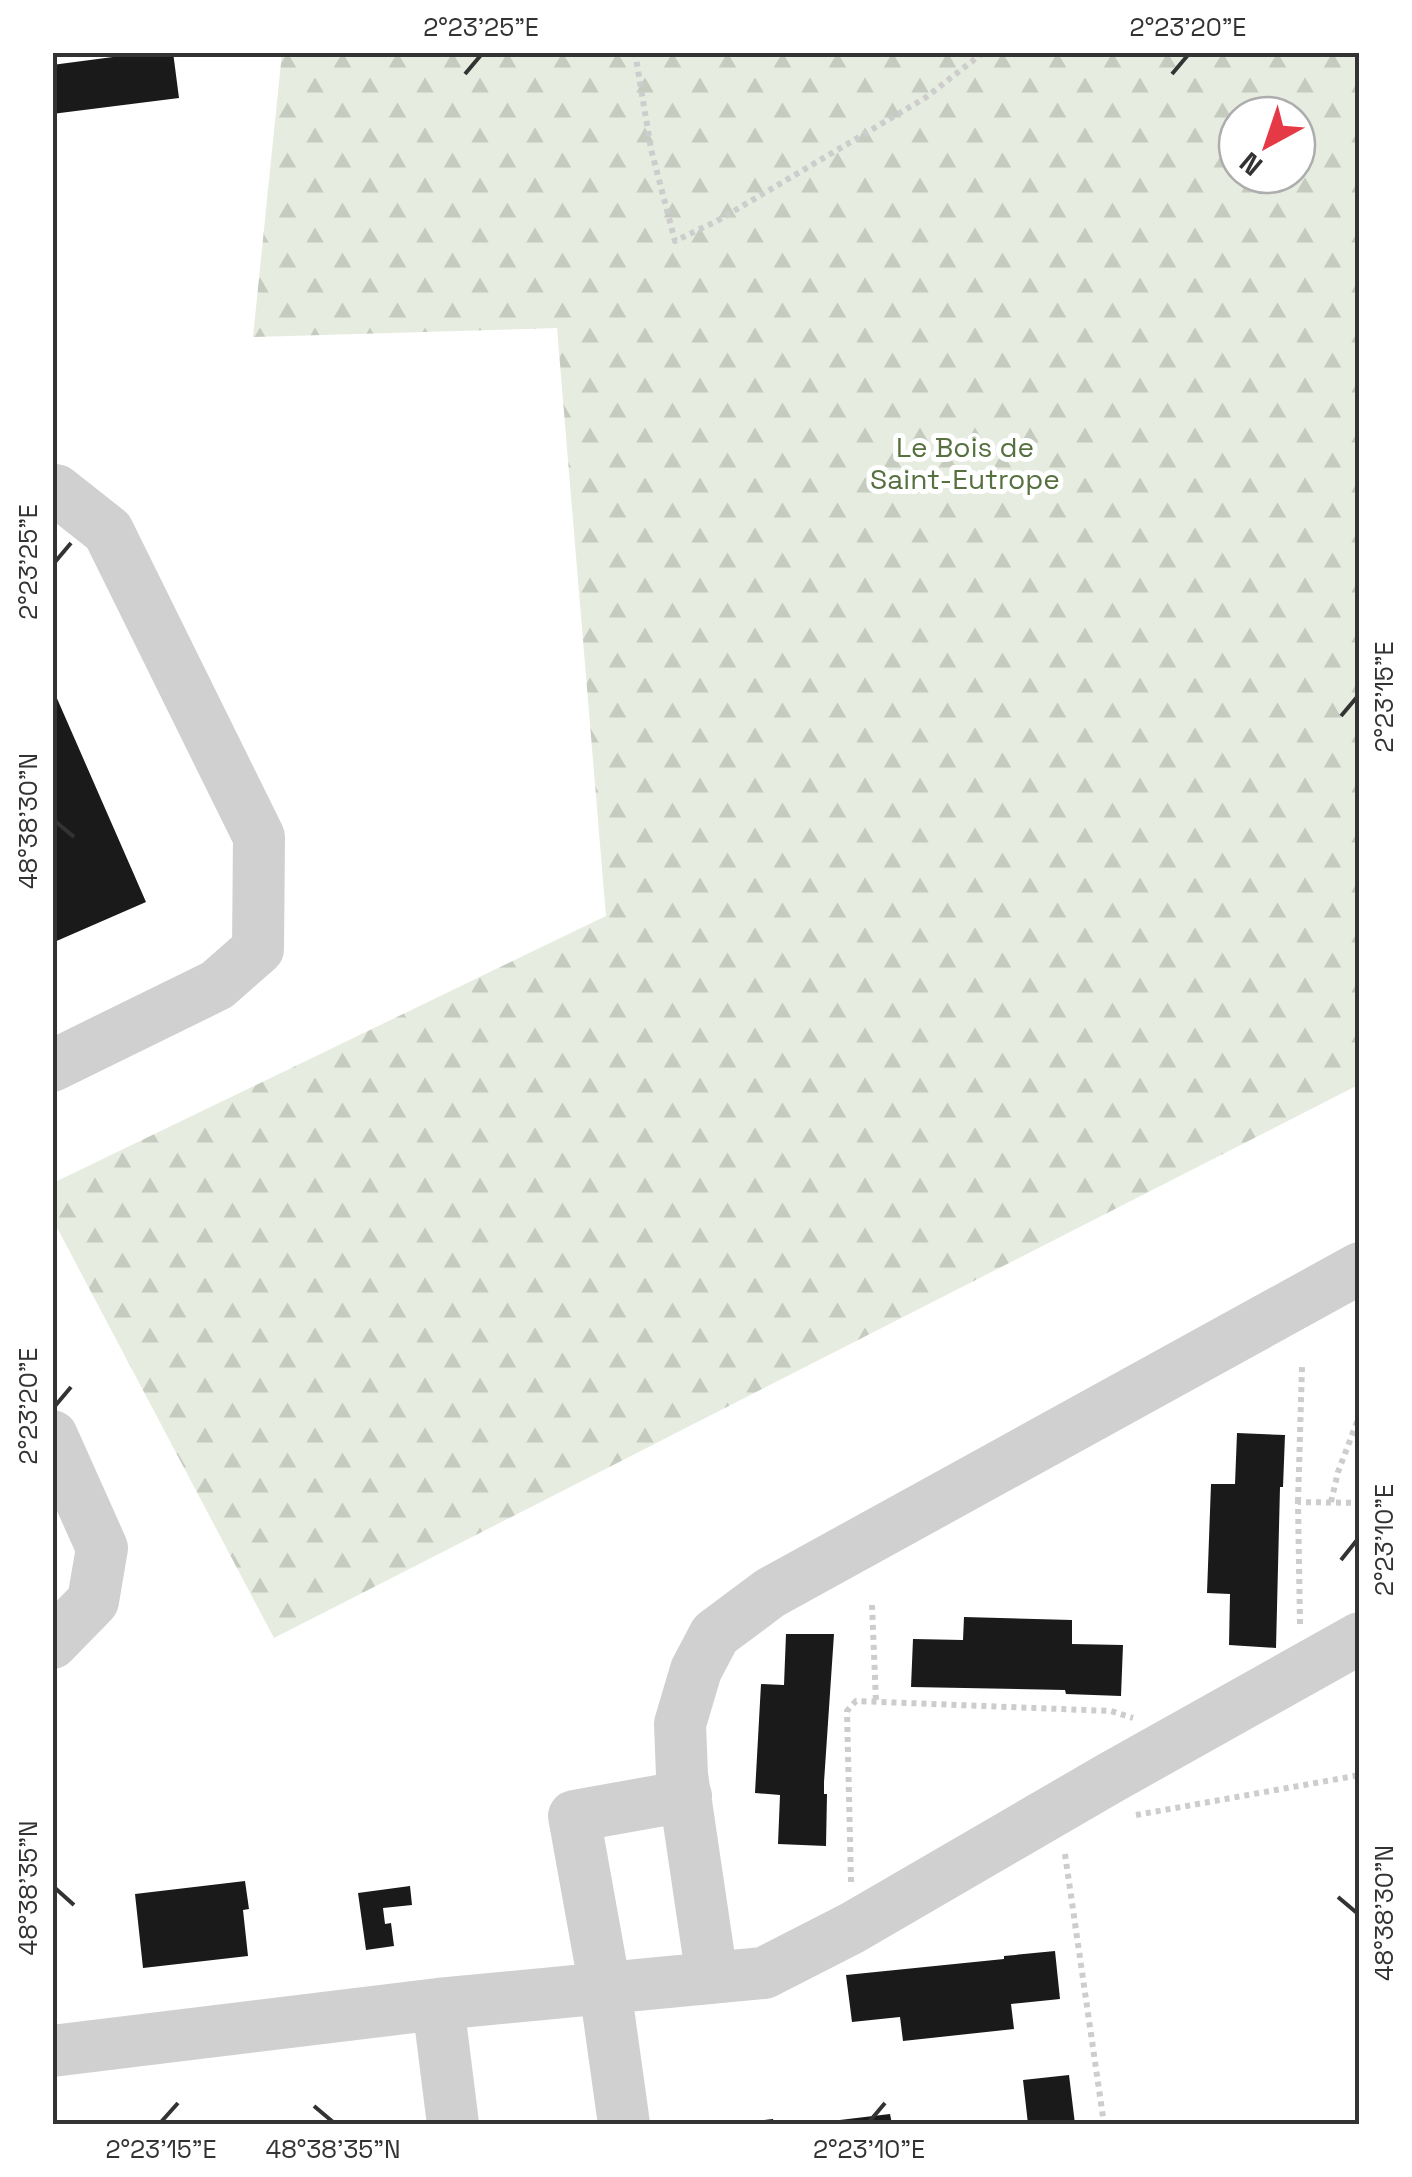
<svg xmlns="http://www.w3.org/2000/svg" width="1412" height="2177" font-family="'Space Grotesk',sans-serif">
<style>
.forest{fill:url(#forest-firs);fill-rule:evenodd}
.building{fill:#1a1a1a}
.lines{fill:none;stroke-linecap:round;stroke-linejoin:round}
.path{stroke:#cdcdcd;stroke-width:6;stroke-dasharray:5 5;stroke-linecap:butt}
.minor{stroke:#d0d0d0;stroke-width:52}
.ticks{fill:none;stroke:#333;stroke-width:4}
.labels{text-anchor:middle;stroke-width:10;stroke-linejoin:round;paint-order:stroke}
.park-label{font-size:28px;fill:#56703f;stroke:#fff}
.neatline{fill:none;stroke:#333;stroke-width:4}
.ticks-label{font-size:25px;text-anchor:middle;fill:#333}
</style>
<defs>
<pattern id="forest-firs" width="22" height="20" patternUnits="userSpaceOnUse" patternTransform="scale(2.5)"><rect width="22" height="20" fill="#e6ecdf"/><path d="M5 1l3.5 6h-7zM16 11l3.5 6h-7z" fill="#c6cbc0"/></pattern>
</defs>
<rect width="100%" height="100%" fill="#fff"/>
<!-- forest -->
<path class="forest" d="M282,53H1359L1360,1084L274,1638L53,1220V1183L606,916L557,328L253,337ZM1237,115H1297V175H1237Z"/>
<!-- building -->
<path class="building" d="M151,52H173L179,98L52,114V65Z
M52,687L146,902L52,943Z
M1237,1433L1285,1435L1283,1487H1280L1276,1648L1229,1645L1230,1594L1207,1593L1211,1484H1235Z
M964,1617L1072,1620V1644L1123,1645L1121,1696L1066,1694L1065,1690L911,1687L913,1639L963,1640Z
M786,1634H834L824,1782V1794H827L826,1846L778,1844L780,1795L755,1793L761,1684L784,1685Z
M245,1881L249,1909L243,1910L248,1956L143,1968L135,1894Z
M410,1886L412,1905L383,1908L385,1924L391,1923L394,1946L366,1950L358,1893Z
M1055,1951L1060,1999L1011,2004L1014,2029L903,2041L900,2017L852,2022L846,1975L1004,1959V1956Z
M1069,2075L1075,2124H1028L1023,2080Z
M890,2114L892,2124H823V2122Z
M773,2119L774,2124H744V2122Z"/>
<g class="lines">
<!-- path -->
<path class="path" d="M635,52L651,149L675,241L717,221L925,98L984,52
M1298,1502L1302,1367
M1331,1502L1338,1472L1360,1414
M872,1605L876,1702
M1300,1624L1298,1502L1360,1503
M1136,1815L1360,1775
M1065,1854L1104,2124
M851,1882L847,1711L856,1701L1111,1711L1133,1718"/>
<!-- minor -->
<path class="minor" d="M52,492L56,490L108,531L259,837L258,949L217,985L52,1066
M52,1436L102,1548L93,1601L52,1643
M712,1978L682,1775L680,1724L696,1670L715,1634L770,1593L1360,1268
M438,2004L453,2124
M52,2051L438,2004L764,1973L852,1928L1110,1778L1360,1638
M624,2124L605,1988L574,1816L686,1796"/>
</g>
<!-- ticks -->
<path class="ticks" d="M465,74L481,55M1172,74L1188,55M55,562L71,543M1341,716L1357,697M55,821L74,837M55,1406L71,1387M1341,1560L1357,1540M55,1888L74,1905M1338,1897L1357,1913M314,2106L333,2122M161,2122L178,2103M869,2122L885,2103"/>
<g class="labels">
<!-- park labels -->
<g class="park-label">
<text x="965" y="457">Le Bois de<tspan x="965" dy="32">Saint-Eutrope</tspan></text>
</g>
</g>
<!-- border -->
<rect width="1412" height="2177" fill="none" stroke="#ffffff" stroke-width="110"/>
<!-- north arrow -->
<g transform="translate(1267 145) rotate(220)"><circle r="48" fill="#ffffff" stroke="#adadad" stroke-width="2.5"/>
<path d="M0-8L18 38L0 25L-18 38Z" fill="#e63946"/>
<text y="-15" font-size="28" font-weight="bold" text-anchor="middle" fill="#333333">N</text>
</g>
<rect x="55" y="55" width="1302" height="2067" class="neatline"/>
<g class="ticks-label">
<text x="481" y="36">2°23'25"E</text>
<text x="1188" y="36">2°23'20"E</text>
<text transform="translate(28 562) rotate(-90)" y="9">2°23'25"E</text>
<text transform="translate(1384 697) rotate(-90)" y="9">2°23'15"E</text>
<text transform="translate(28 821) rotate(-90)" y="9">48°38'30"N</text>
<text transform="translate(28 1406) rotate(-90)" y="9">2°23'20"E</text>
<text transform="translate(1384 1540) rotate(-90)" y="9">2°23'10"E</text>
<text transform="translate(28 1888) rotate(-90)" y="9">48°38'35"N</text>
<text transform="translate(1384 1913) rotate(-90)" y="9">48°38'30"N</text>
<text x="161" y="2158">2°23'15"E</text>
<text x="333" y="2158">48°38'35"N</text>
<text x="869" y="2158">2°23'10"E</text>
</g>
</svg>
